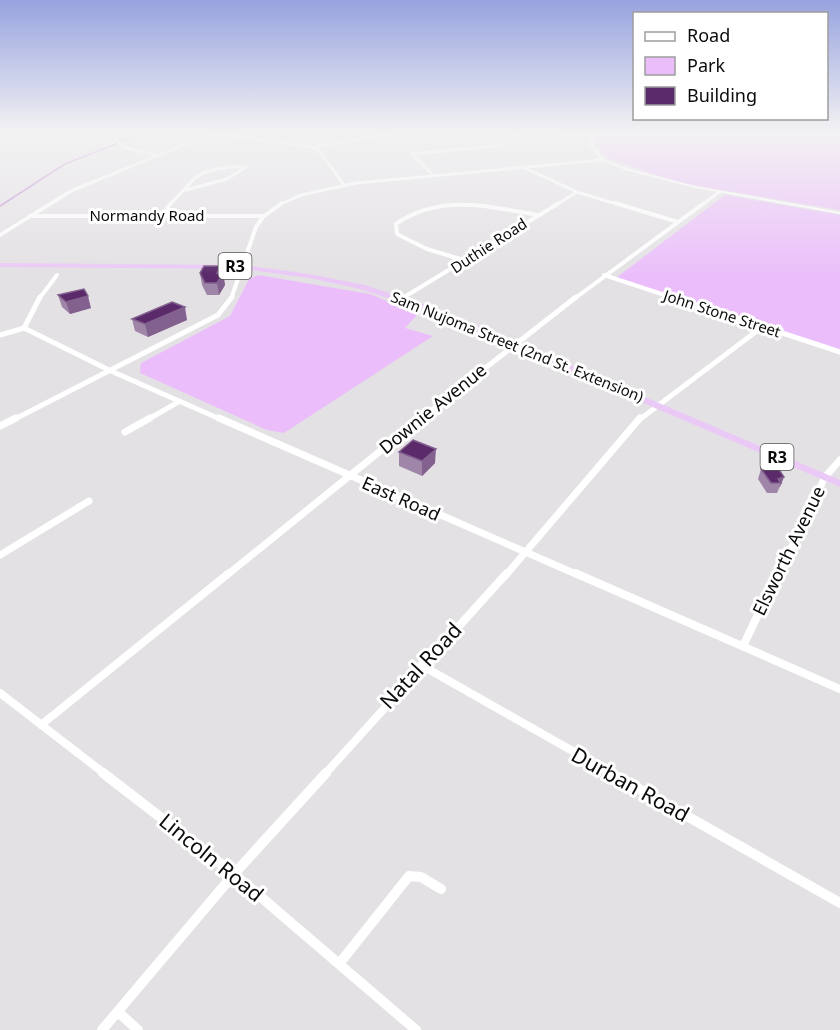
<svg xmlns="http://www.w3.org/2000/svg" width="840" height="1030" font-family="'Noto Sans',sans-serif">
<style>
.green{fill:#ebbefb}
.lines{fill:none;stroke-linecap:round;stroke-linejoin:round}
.stream{stroke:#be89d1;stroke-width:1.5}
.street-far5{stroke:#fff;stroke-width:3}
.street-far4{stroke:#fff;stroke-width:4}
.street-far3{stroke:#fff;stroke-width:5}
.street-far2{stroke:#fff;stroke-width:7}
.street-far1{stroke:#fff;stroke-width:8}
.street{stroke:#fff;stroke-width:10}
.secondary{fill:#fff;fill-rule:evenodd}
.highway{fill:#ebc9f7;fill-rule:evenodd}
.wall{fill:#9f86a8}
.shaded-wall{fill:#83618f}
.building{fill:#5a2a6a;stroke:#83618f;stroke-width:1.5}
.labels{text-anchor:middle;stroke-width:6;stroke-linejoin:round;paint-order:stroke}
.far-street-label{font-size:15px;fill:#0c0b0c;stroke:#fff}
.shield{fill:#fff;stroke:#555455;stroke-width:1.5}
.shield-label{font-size:16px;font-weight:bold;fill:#0c0b0c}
.street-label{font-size:18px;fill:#0c0b0c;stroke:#fff}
.near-street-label{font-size:21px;fill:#0c0b0c;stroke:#fff}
</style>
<rect width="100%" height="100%" fill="#e4e1e5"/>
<!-- green -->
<path class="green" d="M595,131H840V210L675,182L606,157L595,143Z
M725,195L840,215V350L616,278Z
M258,275L370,294L418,314L405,328L433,336L284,433L267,430L140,373L141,363L230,316L249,279Z"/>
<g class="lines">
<!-- stream -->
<path class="stream" d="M0,206L65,164L149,131"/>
<!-- street-far5 -->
<path class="street-far5" d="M109,131L123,147L159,156
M512,131L590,134
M214,133L313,147L320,152L344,185
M313,147L405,131
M523,167L577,192L620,205
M434,176L412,154L504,145L519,131
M186,190L227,179L246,167
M169,205C178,197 184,189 192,181C204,168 230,166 246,167
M279,205L301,195L356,183L603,160
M444,205H471
M556,205L577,192
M702,205L719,192"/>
<!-- street-far4 -->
<path class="street-far4" d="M615,203L678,222
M30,216H263
M161,216L171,203
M467,261L427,249L397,234L396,224C440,194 488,206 537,215
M604,275L677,299
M39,299L57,275
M231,299L256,227L263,217L282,203
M401,299L559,203
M574,299L704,203"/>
<!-- street-far3 -->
<path class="street-far3" d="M672,297L840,352
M401,299L404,297
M24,328L111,371L222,420
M24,328L40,297
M0,335L24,328
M13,420L218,315L232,297
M147,420L180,401
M419,420L576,297
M639,420L762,327"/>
<!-- street-far2 -->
<path class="street-far2" d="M219,418L578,575
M0,426L16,418
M125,432L150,418
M0,555L89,501
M227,575L421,418
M506,575L640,418
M778,575L825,477L840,460"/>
<!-- street-far1 -->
<path class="street-far1" d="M575,573L840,689
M743,646L778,573
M421,665L613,774
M0,693L105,774
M41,725L229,573
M325,774L507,573"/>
<!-- street -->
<path class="street" d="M103,773L234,874L416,1030
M611,773L840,903
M339,964L409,876L421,877L441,889
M118,1012L138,1030
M102,1030L234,874L326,773"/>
<!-- secondary -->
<path class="secondary" d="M215,131H220L73,192L0,237V233L69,190Z
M588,131H592L594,146L604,159L627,168L695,186L840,212V214L695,188L625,170L602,161L590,146Z"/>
<!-- highway -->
<path class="highway" d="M0,263L244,265L309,274L365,285L438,309L840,480V487L432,313L360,289L309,278L244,269L0,267Z"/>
</g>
<!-- wall -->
<path class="wall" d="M200,273H223L225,285L219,295H207L202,285Z
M58,295L91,308L70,314L62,307Z
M132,319L187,320L148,337L135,331Z
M399,452L435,463L422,476L399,466Z
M761,469L784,477L777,493H767L758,479Z"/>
<!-- shaded-wall -->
<path class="shaded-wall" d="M220,266L221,275L223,273L225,285L219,295L217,283V273Z
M88,296L91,308L70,314L66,302Z
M185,307L187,320L148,337L145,324Z
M436,449L435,463L422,476V461Z
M784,477L780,487H779L781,483L778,479Z"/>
<!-- building -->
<path class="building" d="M204,266H220L217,273H223L217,283H205L200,273Z
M84,289L88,296L66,302L58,295Z
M172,302L185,307L145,324L132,319Z
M413,440L436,449L422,461L399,452Z
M776,465L784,477L778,479L781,483H771L761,469Z"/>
<!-- sky -->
<linearGradient id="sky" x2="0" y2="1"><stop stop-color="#97a3df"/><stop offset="0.48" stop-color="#f3f2f3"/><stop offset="1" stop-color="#f3f2f3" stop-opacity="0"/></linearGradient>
<rect width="840" height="275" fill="url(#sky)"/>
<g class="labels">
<!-- far-street labels -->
<g class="far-street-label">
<text x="147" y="221">Normandy Road</text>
<text transform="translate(489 246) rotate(-33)" y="5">Duthie Road</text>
<text transform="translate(722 314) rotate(18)" y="5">John Stone Street</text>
<text transform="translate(517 347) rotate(22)" y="5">Sam Nujoma Street (2nd St. Extension)</text>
</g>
<!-- shield labels -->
<g class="shield">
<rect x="218.5" y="253" width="33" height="26" rx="4.5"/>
<rect x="760.5" y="444" width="33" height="26" rx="4.5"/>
</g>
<g class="shield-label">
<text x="235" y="272">R3</text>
<text x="777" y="463">R3</text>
</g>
<!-- street labels -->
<g class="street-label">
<text transform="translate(433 409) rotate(-39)" y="6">Downie Avenue</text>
<text transform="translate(401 499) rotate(24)" y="6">East Road</text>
<text transform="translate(789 551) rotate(-64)" y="6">Elsworth Avenue</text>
</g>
<!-- near-street labels -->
<g class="near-street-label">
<text transform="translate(421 666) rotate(-47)" y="7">Natal Road</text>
<text transform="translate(630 785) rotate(29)" y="7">Durban Road</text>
<text transform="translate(211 858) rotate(39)" y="7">Lincoln Road</text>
</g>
</g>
<!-- legend -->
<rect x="633" y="12" width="195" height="108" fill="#ffffff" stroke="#9e9d9e" stroke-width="1.5"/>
<rect x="645" y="32" width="30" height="9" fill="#ffffff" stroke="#9e9d9e" stroke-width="1.5"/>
<text x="687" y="42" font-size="18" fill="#0c0b0c">Road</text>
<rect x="645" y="57" width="30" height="18" fill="#ebbefb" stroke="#9e9d9e" stroke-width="1.5"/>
<text x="687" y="72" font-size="18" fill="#0c0b0c">Park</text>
<rect x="645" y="87" width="30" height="18" fill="#5a2a6a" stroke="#9e9d9e" stroke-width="1.5"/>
<text x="687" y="102" font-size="18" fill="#0c0b0c">Building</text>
</svg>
